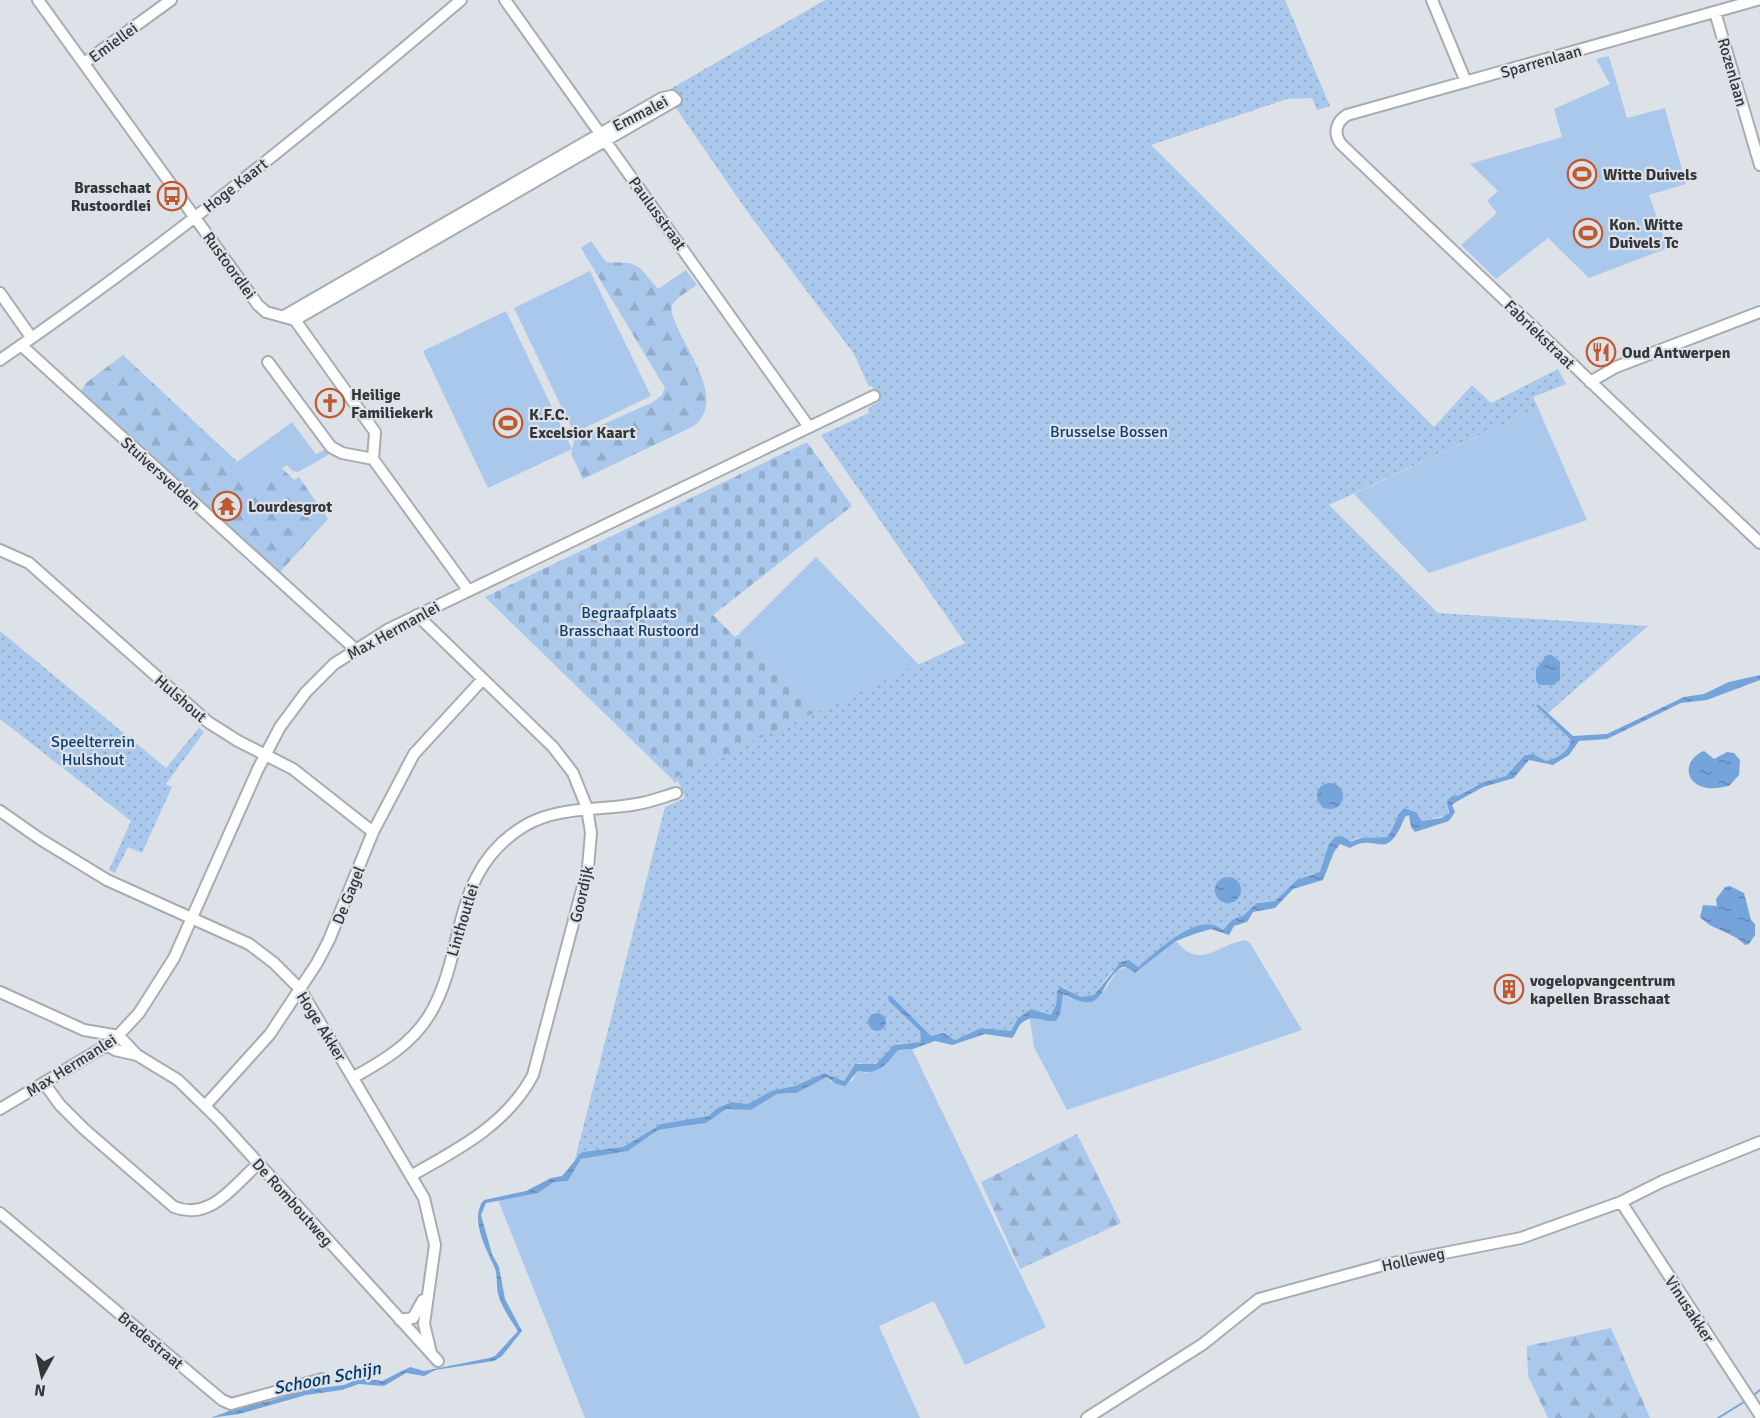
<svg xmlns="http://www.w3.org/2000/svg" width="1760" height="1418" font-family="Signika,sans-serif">
<style>
.green{fill:#aac8eb}
.forest{fill:url(#forest-firs)}
.cemetery{fill:url(#cemetery-stones)}
.park{fill:url(#park-dots)}
.water{fill:url(#water-ripples)}
.lines{fill:none;stroke-linecap:round;stroke-linejoin:round}
.stream{stroke:#75a4db;stroke-width:2}
.street-casing{stroke:#a7acb1;stroke-width:14}
.street{stroke:#fff;stroke-width:10}
.labels{text-anchor:middle;stroke-width:4.5;stroke-linejoin:round;paint-order:stroke}
.street-label{font-size:16px;fill:#343639;stroke:#dde2e8}
.poi-label{font-size:16px;font-weight:bold;fill:#343639;stroke:#dde2e8;text-anchor:start}
.park-label{font-size:16px;fill:#0c3f71;stroke:#dde2e8}
.water-label{font-size:18px;font-style:italic;fill:#023769;stroke:#dde2e8}
</style>
<defs>
<pattern id="forest-firs" width="22" height="20" patternUnits="userSpaceOnUse" patternTransform="scale(1.5)"><rect width="22" height="20" fill="#aac8eb"/><path d="M5 1l3.5 6h-7zM16 11l3.5 6h-7z" fill="#93acca"/></pattern>
<pattern id="cemetery-stones" width="16" height="16" patternUnits="userSpaceOnUse" patternTransform="scale(1.5)"><rect width="16" height="16" fill="#aac8eb"/><path d="M2 7V4a2 2 0 0 1 4 0v3zM10 15v-3a2 2 0 0 1 4 0v3z" fill="#93acca"/></pattern>
<pattern id="park-dots" width="8" height="8" patternUnits="userSpaceOnUse" patternTransform="scale(1.5)"><rect width="8" height="8" fill="#aac8eb"/><path d="M2 2h.1M6 6h.1" fill="none" stroke="#93acca" stroke-width="1.8" stroke-linecap="round"/></pattern>
<pattern id="water-ripples" width="26" height="14" patternUnits="userSpaceOnUse" patternTransform="scale(1.5)"><rect width="26" height="14" fill="#75a4db"/><path d="M2 4q2-2 4 0t4 0M15 11q2-2 4 0t4 0" fill="none" stroke="#6186b3"/></pattern>
</defs>
<rect width="100%" height="100%" fill="#dde2e8"/>
<!-- green -->
<path class="green" d="M1609,56L1627,118L1665,108L1686,184L1649,195L1668,248L1589,278L1548,238L1496,279L1461,245L1497,213L1487,201L1498,191L1470,164L1562,137L1554,109L1610,84L1596,59Z
M590,271L651,396L574,433L514,308Z
M506,311L572,449L488,488L423,351Z
M1538,408L1587,520L1429,573L1354,494Z
M292,422L316,454L326,449L330,454L298,472L292,471L287,465L260,483L237,462Z
M816,557L919,665L819,711L739,634Z
M1245,940L1250,943L1302,1030L1067,1110L1034,1047L1030,1019L1035,1017L1056,1021L1060,1015L1063,994L1071,999L1104,991L1117,971L1126,967L1135,973L1176,941C1200,971 1218,944 1245,940Z
M912,1049L1046,1327L965,1365L934,1301L879,1326L920,1418H585L498,1200L538,1193L554,1182L568,1181L581,1159L628,1151L658,1130L701,1124L726,1109L751,1110L777,1094H792L827,1077L831,1082L852,1081L858,1071L867,1073L898,1050Z"/>
<!-- forest -->
<path class="forest" d="M591,241L606,262L630,263L640,268L658,289L686,270L697,285C690,290 675,298 672,306C670,311 674,319 676,324C687,353 726,399 694,426L583,479L571,454L575,437L653,402L662,395L665,388L581,248Z
M123,355L260,483L282,468L294,480L299,477L328,519L280,572L80,393L86,383Z
M1077,1134L1121,1223L1020,1269L981,1182Z
M1611,1328L1650,1418H1548L1528,1376L1527,1346Z"/>
<!-- cemetery -->
<path class="cemetery" d="M807,442L852,506L713,615L735,637L739,634L819,711L675,778L674,781L485,597Z"/>
<!-- park -->
<path class="park" d="M825,0H1285L1330,106L1317,110L1312,98L1287,99L1151,145L1434,427L1472,385L1491,403L1558,369L1566,384L1533,397L1538,408L1329,505L1438,613L1648,626L1548,713L1539,704L1536,706L1571,740C1568,752 1558,758 1546,761L1527,754L1506,776L1476,785L1448,802V815L1422,821L1416,812L1404,808C1395,816 1395,828 1387,837L1358,838L1351,842L1335,837L1320,872L1305,877L1275,901L1259,902L1244,915L1232,920L1223,930C1200,909 1157,951 1138,967L1131,962L1111,972L1094,995L1080,997L1063,987L1057,991L1056,1005L1051,1015L1031,1009L1018,1018L1011,1031L981,1028L955,1040L946,1034L916,1043L897,1044C882,1052 880,1071 860,1063L854,1065L844,1081L824,1073L795,1086L771,1091L748,1104L732,1102L717,1108L710,1116L657,1126L623,1147L582,1152L574,1163L665,807L685,798L678,781L673,783L674,778L965,643L821,435L869,413L868,408L879,402L872,386L869,387L854,354L749,214L665,92Z
M0,631L166,768L199,728L204,732L166,784L172,787L142,853L128,847L115,873L109,870L131,821L0,719Z"/>
<!-- water -->
<path class="water" d="M1547,655H1552L1560,662V680L1554,685H1539L1536,681V669Z
M1760,675V680L1707,700L1681,703L1607,739L1579,741L1569,755L1553,765L1529,760L1514,778L1483,787L1456,802L1452,805L1455,812L1449,821L1415,832L1411,827L1409,815L1405,817C1385,866 1378,831 1350,848L1340,844L1334,852L1323,880L1293,889L1275,908L1253,912L1247,922L1234,926L1229,935L1211,929L1194,934L1176,941L1135,973L1126,967H1122C1095,986 1108,1017 1063,994L1060,1015L1056,1021C1044,1023 1035,1013 1023,1022C1017,1026 1017,1033 1012,1038L985,1034L952,1045L935,1041L913,1049L898,1050C886,1065 879,1075 858,1071L845,1086L836,1084L827,1077L796,1093L777,1094L751,1110L726,1109L706,1123L658,1130L628,1151L581,1159L568,1181L554,1182L538,1193L486,1203L481,1215L492,1254L499,1267L505,1299L522,1331L502,1356L494,1361L435,1370L424,1376L406,1373L384,1386L359,1384L342,1390L306,1395L239,1414L210,1418L251,1403L270,1401L304,1390L344,1385L360,1378L382,1381L410,1367L424,1371L489,1358L495,1356L518,1331C510,1319 502,1308 498,1294C496,1285 498,1274 494,1266C486,1249 469,1217 484,1200L526,1191L551,1178L562,1176L582,1152L623,1147L661,1124L709,1116L717,1108L732,1102L748,1104L771,1091L795,1086L824,1073L844,1081L855,1064H876L894,1045L921,1042L920,1031L889,1001L888,996H891L931,1036L944,1033L955,1040L981,1028L1011,1031L1018,1018L1031,1009L1051,1015L1056,1005L1057,991L1061,987L1081,997L1094,995L1121,962L1129,960L1138,967C1157,951 1200,909 1223,930L1232,920L1244,915L1257,903L1275,901L1297,880L1320,872L1329,844L1335,837L1342,836L1351,842L1361,838L1387,837C1395,828 1395,816 1404,808L1416,812L1422,821L1441,818L1449,813L1447,801L1452,796H1458L1481,783L1506,776L1525,755L1533,754L1546,761C1558,758 1568,752 1571,740L1536,706L1538,704L1573,736L1607,734L1684,697L1704,694L1729,682Z
M1704,751L1714,759L1727,752L1734,753L1740,760L1739,775L1729,786C1719,788 1710,790 1700,786C1681,777 1688,757 1704,751Z
M1317 796a13 13 0 1 1 26 0a13 13 0 1 1-26 0Z
M1215 890a13 13 0 1 1 26 0a13 13 0 1 1-26 0Z
M1730,886L1744,893L1751,920L1755,924V935L1749,944L1745,945C1730,930 1713,931 1700,917L1703,905L1717,906L1716,899L1725,887Z
M868 1022a9 9 0 1 1 18 0a9 9 0 1 1-18 0Z"/>
<g class="lines">
<!-- stream -->
<path class="stream" d="M1755,1394L1760,1390
M1718,1418L1744,1402"/>
<!-- street casing -->
<g class="street-casing">
<path id="street" d="M38,0L258,305L266,312L295,320L375,432L373,459L468,590
M505,0L809,427
M1432,0L1466,82
M1757,0L1347,115C1336,122 1333,133 1341,144L1760,543
M1715,12L1760,165
M84,63L171,0
M0,293L31,337
M284,316L662,98L672,96L676,100L295,320
M21,345L355,649
M0,360C161,249 313,126 461,0
M268,362L331,447L342,453L373,459
M1590,382L1616,367L1760,312
M0,550L29,563L208,722L238,741L293,769L373,832
M0,811L40,839L107,880L249,944L274,963L300,989L424,1198L435,1245L424,1324L431,1353
M0,992L84,1030L119,1036L137,1055L178,1080L219,1120L438,1361
M106,1045L115,1050L137,1055
M354,1077C383,1061 412,1044 430,1014C468,949 449,870 526,825C560,806 599,811 637,804C650,802 663,797 676,793
M44,1083L60,1105L84,1129L174,1207C211,1221 233,1186 258,1164
M205,1106L270,1034L317,963L329,940L373,832L414,754L483,679
M0,1109L112,1042L139,1013L174,958L258,769L280,727L306,692L334,664L389,629L874,396
M412,1175C459,1149 507,1124 533,1075L588,867L591,833L587,808L573,773L553,747L417,615
M1621,1202L1760,1415
M0,1213L222,1400L231,1404L322,1379
M400,1320L413,1318L423,1300
M1087,1418L1203,1344L1259,1299L1383,1265L1521,1238L1621,1202L1663,1181L1760,1142"/>
</g>
<!-- street -->
<use href="#street" class="street"/>
</g>
<!-- icons -->
<defs>
<g id="stadium-ring" transform="scale(1.5)"><circle r="9.5" fill="#dde2e8" stroke="#c0592f" stroke-width="1.5"/><path d="M0-5a6.5 5 0 1 0 0 10a6.5 5 0 1 0 0-10ZM-3.5-1.8h7v3.6h-7Z" fill="#c0592f"/></g>
<g id="bus-ring" transform="scale(1.5)"><circle r="9.5" fill="#dde2e8" stroke="#c0592f" stroke-width="1.5"/><path d="M-5-6H5V4H4V6H2V4H-2V6H-4V4H-5ZM-3.5-4V0h7V-4ZM-3.5 1.2v1.5H-2V1.2ZM2 1.2v1.5H3.5V1.2Z" fill="#c0592f"/></g>
<g id="restaurant-ring" transform="scale(1.5)"><circle r="9.5" fill="#dde2e8" stroke="#c0592f" stroke-width="1.5"/><path d="M-5-6h1v4h1v-4h1v4h1v-4h1v5L-1.5 .5V6h-2V.5L-5-1ZM5-6V6H3V1.5H1.5Q1.5-4 5-6Z" fill="#c0592f"/></g>
<g id="church-ring" transform="scale(1.5)"><circle r="9.5" fill="#dde2e8" stroke="#c0592f" stroke-width="1.5"/><path d="M-1.2-6h2.4v3.5h3.3v2.4h-3.3V6h-2.4V-.1h-3.3v-2.4h3.3Z" fill="#c0592f"/></g>
<g id="temple-ring" transform="scale(1.5)"><circle r="9.5" fill="#dde2e8" stroke="#c0592f" stroke-width="1.5"/><path d="M0-6L5-2H3V0L6.5 2.5H4V6H1.5V3h-3V6H-4V2.5H-6.5L-3 0V-2H-5Z" fill="#c0592f"/></g>
<g id="building-ring" transform="scale(1.5)"><circle r="9.5" fill="#dde2e8" stroke="#c0592f" stroke-width="1.5"/><path d="M-4-6H4V6H1V3H-1V6H-4ZM-2.5-4.3h1.7v1.8h-1.7ZM.8-4.3h1.7v1.8H.8ZM-2.5-1h1.7V.8h-1.7ZM.8-1h1.7V.8H.8Z" fill="#c0592f"/></g>
</defs>
<g fill-rule="evenodd">
<use href="#stadium-ring" x="1582" y="174"/>
<use href="#bus-ring" x="172" y="196"/>
<use href="#stadium-ring" x="1588" y="233"/>
<use href="#restaurant-ring" x="1601" y="352"/>
<use href="#church-ring" x="330" y="403"/>
<use href="#stadium-ring" x="508" y="423"/>
<use href="#temple-ring" x="227" y="506"/>
<use href="#building-ring" x="1509" y="989"/>
</g>
<g class="labels">
<!-- street labels -->
<g class="street-label">
<text transform="translate(113 42) rotate(-36)" y="6">Emiellei</text>
<text transform="translate(1541 61) rotate(-16)" y="6">Sparrenlaan</text>
<text transform="translate(1733 72) rotate(74)" y="6">Rozenlaan</text>
<text transform="translate(640 113) rotate(-27)" y="6">Emmalei</text>
<text transform="translate(235 185) rotate(-38)" y="6">Hoge Kaart</text>
<text transform="translate(658 213) rotate(54)" y="6">Paulusstraat</text>
<text transform="translate(230 265) rotate(54)" y="6">Rustoordlei</text>
<text transform="translate(1540 334) rotate(44)" y="6">Fabriekstraat</text>
<text transform="translate(161 473) rotate(42)" y="6">Stuiversvelden</text>
<text transform="translate(393 630) rotate(-29)" y="6">Max Hermanlei</text>
<text transform="translate(181 698) rotate(41)" y="6">Hulshout</text>
<text transform="translate(581 894) rotate(-77)" y="6">Goordijk</text>
<text transform="translate(348 895) rotate(-68)" y="6">De Gagel</text>
<text transform="translate(462 920) rotate(-73)" y="6">Linthoutlei</text>
<text transform="translate(322 1026) rotate(58)" y="6">Hoge Akker</text>
<text transform="translate(71 1065) rotate(-32)" y="6">Max Hermanlei</text>
<text transform="translate(293 1202) rotate(48)" y="6">De Romboutweg</text>
<text transform="translate(1413 1259) rotate(-12)" y="6">Holleweg</text>
<text transform="translate(1690 1309) rotate(57)" y="6">Vinusakker</text>
<text transform="translate(151 1340) rotate(40)" y="6">Bredestraat</text>
</g>
<!-- poi labels -->
<g class="poi-label">
<text x="1603" y="180">Witte Duivels</text>
<text x="151" y="193" text-anchor="end">Brasschaat<tspan x="151" dy="18">Rustoordlei</tspan></text>
<text x="1609" y="230">Kon. Witte<tspan x="1609" dy="18">Duivels Tc</tspan></text>
<text x="1622" y="358">Oud Antwerpen</text>
<text x="351" y="400">Heilige<tspan x="351" dy="18">Familiekerk</tspan></text>
<text x="529" y="420">K.F.C.<tspan x="529" dy="18">Excelsior Kaart</tspan></text>
<text x="248" y="512">Lourdesgrot</text>
<text x="1530" y="986">vogelopvangcentrum<tspan x="1530" dy="18">kapellen Brasschaat</tspan></text>
</g>
<!-- park labels -->
<g class="park-label">
<text x="1109" y="437">Brusselse Bossen</text>
<text x="629" y="618">Begraafplaats<tspan x="629" dy="18">Brasschaat Rustoord</tspan></text>
<text x="93" y="747">Speelterrein<tspan x="93" dy="18">Hulshout</tspan></text>
</g>
<!-- water labels -->
<g class="water-label">
<text transform="translate(327 1378) rotate(-11)" y="6">Schoon Schijn</text>
</g>
</g>
<!-- north arrow -->
<g transform="translate(42 1376) rotate(188)" stroke="#dde2e8" stroke-width="4.5" paint-order="stroke">
<path d="M0-4.5L10 22L0 15L-10 22Z" fill="#343639"/>
<text y="-9" font-size="16" font-weight="bold" text-anchor="middle" fill="#343639">N</text>
</g>
</svg>
